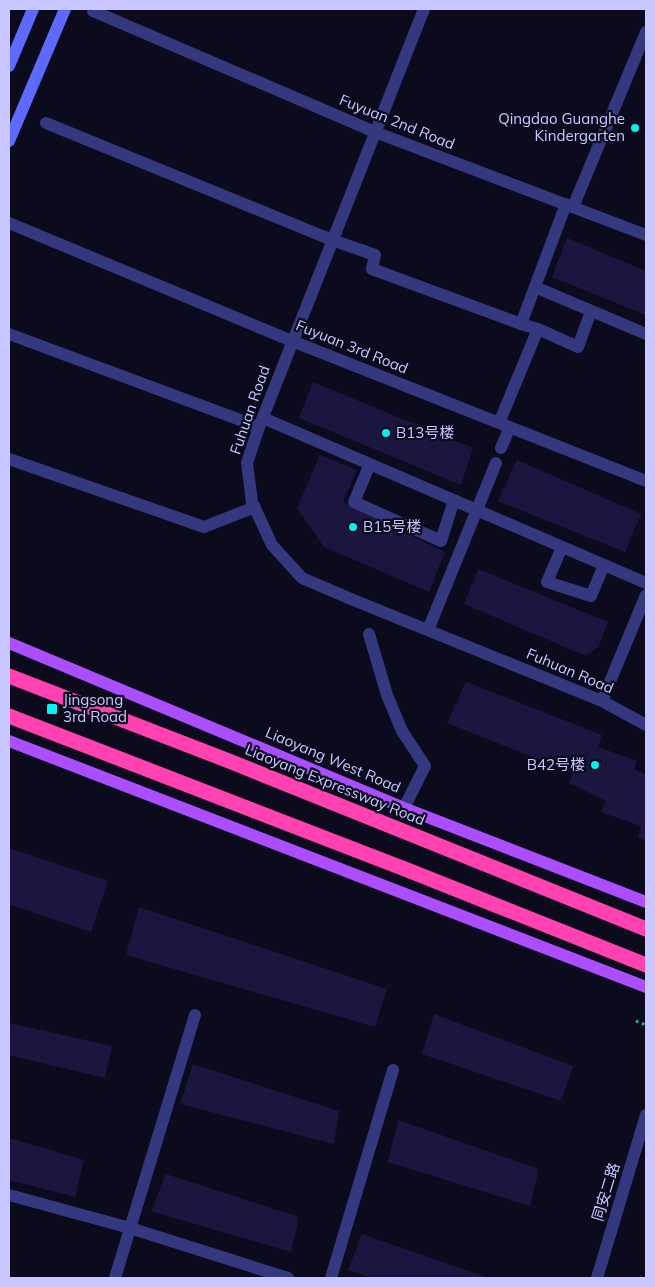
<svg xmlns="http://www.w3.org/2000/svg" width="655" height="1287" font-family="Mulish,'Noto Sans SC',sans-serif">
<style>
.building{fill:#1a163f}
.lines{fill:none;stroke-linecap:round;stroke-linejoin:round}
.path{stroke:#27b39c;stroke-width:3;stroke-dasharray:2.5 4;stroke-linecap:butt}
.street{stroke:#33387f;stroke-width:12}
.secondary{stroke:#5e6aff;stroke-width:12}
.primary{stroke:#ab4eff;stroke-width:12}
.highway{stroke:#ff42b0;stroke-width:15}
.poi-dot{fill:#00f2f1;stroke:#0c0b1d;stroke-width:2}
.labels{text-anchor:middle;stroke-width:4.5;stroke-linejoin:round;paint-order:stroke}
.poi-label{font-size:15px;fill:#c8c7ff;stroke:#0c0b1d;text-anchor:start}
.street-label{font-size:15px;fill:#c8c7ff;stroke:#0c0b1d}
</style>
<rect width="100%" height="100%" fill="#0c0b1d"/>
<!-- building -->
<path class="building" d="M567,238L646,271V315L552,277Z
M313,382L473,448L461,485L299,418Z
M320,455L357,470L343,502L445,552L429,592L324,547L297,508Z
M517,460L641,514L625,552L498,501Z
M478,569L608,622L598,647L586,656L464,604Z
M466,682L602,735L598,747L637,761L634,769L646,774V841L638,837L641,826L601,812L606,801L569,783L573,773L447,723Z
M9,848L108,881L91,932L9,904Z
M139,907L387,989L375,1027L126,955Z
M434,1014L573,1066L561,1101L422,1054Z
M9,1023L112,1046L105,1078L9,1055Z
M193,1064L339,1111L334,1144L180,1104Z
M398,1120L539,1169L530,1206L388,1162Z
M9,1138L84,1160L75,1197L9,1180Z
M166,1174L299,1217L291,1252L151,1211Z
M362,1234L488,1278H373L348,1270Z"/>
<g class="lines">
<!-- path -->
<path class="path" d="M636,1021L646,1025"/>
<!-- street -->
<path class="street" d="M424,9L259,427L247,463L252,502L272,545L302,578L351,599L602,701L646,725
M93,11L375,132L646,235
M46,123L332,240L375,255L372,269L521,324
M573,207L646,32
M9,223L292,341L646,481
M535,287L646,334
M538,329L578,347L591,311
M9,334L259,427
M263,418L646,583
M499,423L538,329L521,324L566,204
M501,448L510,427
M9,459L204,527L255,507
M370,464L354,502L441,541L454,500
M562,547L547,582L591,596L604,565
M428,630L496,463
M369,634L387,695L402,731L425,766L404,808
M602,701L646,595
M9,1195L130,1228L288,1278
M115,1278L195,1015
M331,1278L393,1070
M597,1278L646,1115"/>
<!-- secondary -->
<path class="secondary" d="M9,66L33,9
M9,141L65,9"/>
<!-- primary -->
<path class="primary" d="M9,643L404,808L646,902
M9,741L646,987"/>
<!-- highway -->
<path class="highway" d="M9,676L229,761L646,929
M9,716L410,871L646,965"/>
</g>
<!-- markers -->
<g class="poi-dot">
<circle cx="635" cy="128" r="5"/>
<circle cx="386" cy="433" r="5"/>
<circle cx="353" cy="527" r="5"/>
<rect x="46" y="703" width="12" height="12" rx="2.5"/>
<circle cx="595" cy="765" r="5"/>
</g>
<g class="labels">
<!-- poi labels -->
<g class="poi-label">
<text x="625" y="124" text-anchor="end">Qingdao Guanghe<tspan x="625" dy="17">Kindergarten</tspan></text>
<text x="396" y="438">B13号楼</text>
<text x="363" y="532">B15号楼</text>
<text x="63" y="705">Jingsong<tspan x="63" dy="17">3rd Road</tspan></text>
<text x="585" y="770" text-anchor="end">B42号楼</text>
</g>
<!-- street labels -->
<g class="street-label">
<text transform="translate(397 122) rotate(22)" y="5">Fuyuan 2nd Road</text>
<text transform="translate(352 347) rotate(22)" y="5">Fuyuan 3rd Road</text>
<text transform="translate(250 410) rotate(-71)" y="5">Fuhuan Road</text>
<text transform="translate(570 671) rotate(23)" y="5">Fuhuan Road</text>
<text transform="translate(333 760) rotate(23)" y="5">Liaoyang West Road</text>
<text transform="translate(335 785) rotate(22)" y="5">Liaoyang Expressway Road</text>
<text transform="translate(606 1192) rotate(-73)" y="5">同安二路</text>
</g>
</g>
<!-- border -->
<rect width="655" height="1287" fill="none" stroke="#c8c7ff" stroke-width="20"/>
</svg>
